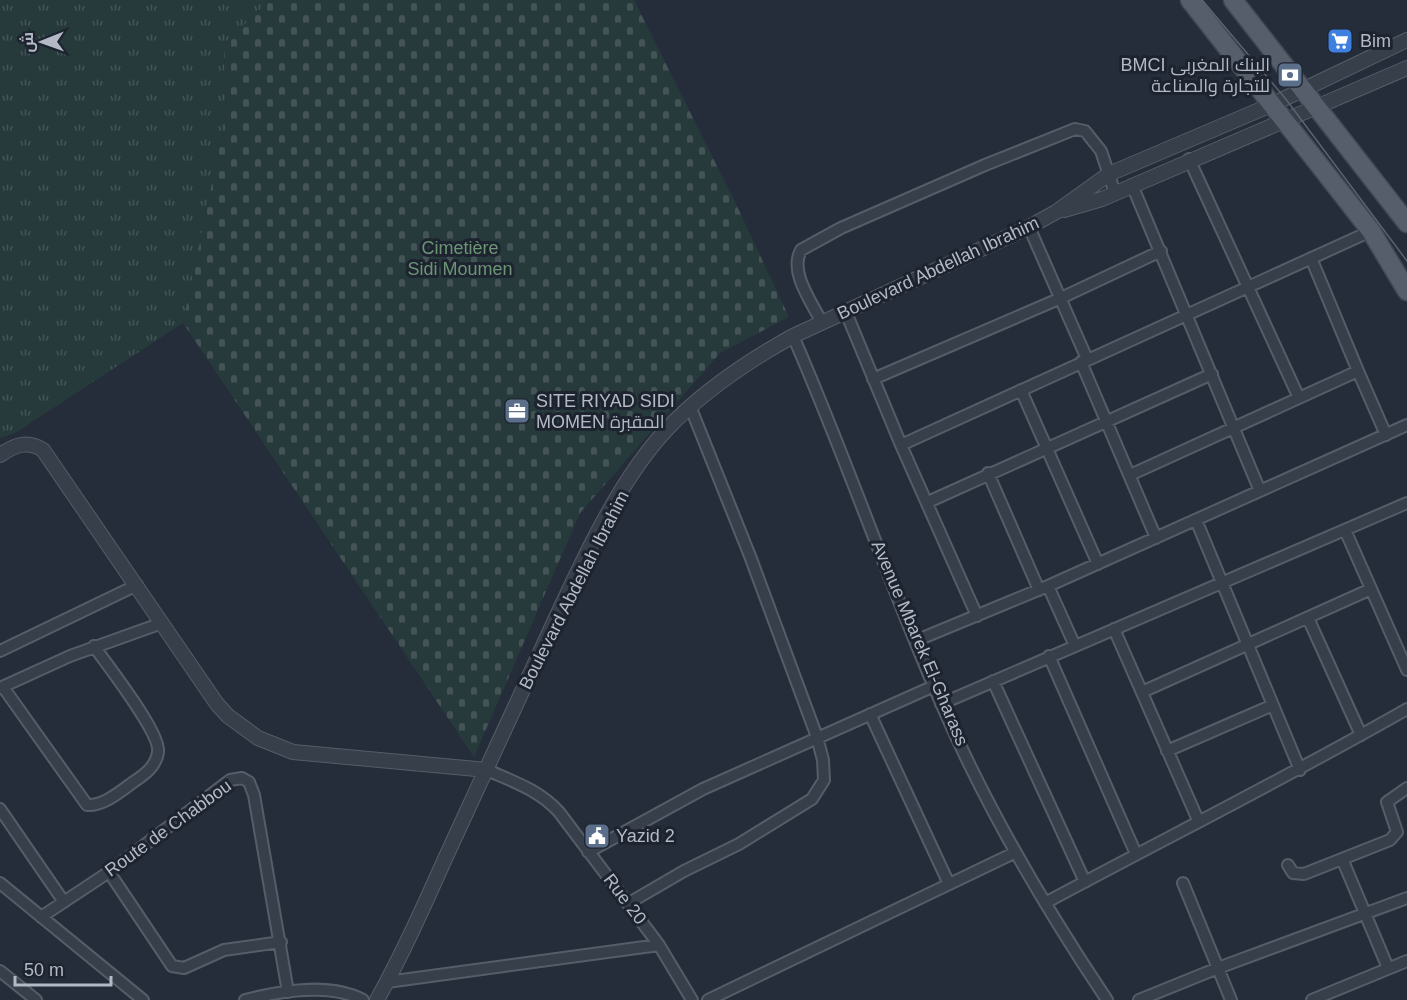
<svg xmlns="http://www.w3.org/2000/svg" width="1407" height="1000" font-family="Arial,Cairo,sans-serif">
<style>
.grass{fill:url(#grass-tufts)}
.cemetery{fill:url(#cemetery-stones)}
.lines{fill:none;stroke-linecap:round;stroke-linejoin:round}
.minor-casing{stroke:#565d68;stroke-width:14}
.tertiary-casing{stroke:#565d68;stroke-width:16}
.primary-casing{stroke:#414853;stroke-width:21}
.minor{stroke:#373f4a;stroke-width:10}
.tertiary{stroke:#373f4a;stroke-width:14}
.primary{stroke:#555e6a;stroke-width:18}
.tram{stroke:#5a6371;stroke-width:1.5}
.labels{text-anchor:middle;stroke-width:6;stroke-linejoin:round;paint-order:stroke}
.poi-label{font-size:18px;fill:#b3bac6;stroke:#1d242f;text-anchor:start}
.park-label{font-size:18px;fill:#6b9575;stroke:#1d242f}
.street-label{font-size:18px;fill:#b3bac6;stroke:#1d242f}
</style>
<defs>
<pattern id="grass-tufts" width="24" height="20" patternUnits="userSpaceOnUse" patternTransform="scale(1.5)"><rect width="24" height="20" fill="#273a3b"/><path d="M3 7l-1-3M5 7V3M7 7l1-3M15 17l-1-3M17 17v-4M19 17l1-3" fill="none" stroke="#445456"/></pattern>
<pattern id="cemetery-stones" width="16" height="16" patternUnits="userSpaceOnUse" patternTransform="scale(1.5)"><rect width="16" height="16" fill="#273a3b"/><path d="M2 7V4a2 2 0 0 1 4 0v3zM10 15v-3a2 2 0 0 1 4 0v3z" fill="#445456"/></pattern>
</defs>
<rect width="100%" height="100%" fill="#242d39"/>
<!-- grass -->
<path class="grass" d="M0,0H282L269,1L224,44L226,116L183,323L15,433L0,438Z"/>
<!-- cemetery -->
<path class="cemetery" d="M282,0H634L735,202L789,317L720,353L580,513L474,757L183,323L226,116L224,44L269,1Z"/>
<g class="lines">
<!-- minor casing -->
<g class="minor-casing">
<path id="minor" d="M1189,159L1299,398
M1132,185L1260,491
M1029,227L1087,359
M1311,258L1358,371
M845,310L901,445L977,616
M821,321C811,301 789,272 801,250L841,228L985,165L1075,129L1085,131L1101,151L1115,193
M793,336C846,457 888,582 941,703C986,807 1044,906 1107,1000
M1081,362L1156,538
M873,379L1061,298L1161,251
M1021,390L1098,564
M901,445L1371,231
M988,473L1039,590
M1130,475L1358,371L1386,435
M928,502L1212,374
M1196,520L1300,770
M1345,530L1407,670
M1048,586L1075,646
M1308,618L1361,735
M1114,629L1198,820
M915,641L1048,586L1407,425
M0,651L137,585
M1049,656L1136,854
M993,681L1085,882
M3,687L87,805C103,806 120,792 132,783C144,775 156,767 158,752C161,733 107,665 94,646
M0,688L70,656L162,623
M1142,692L1371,589
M941,704L1407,503
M870,714L949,884
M1167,751L1273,705
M487,770C514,782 539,790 559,812L659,945L692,1000
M0,809L64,902
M588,852L703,789L934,686
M1343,861L1388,968
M1288,865L1293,873L1304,874L1390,840L1397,832L1387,802L1407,788
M109,872L172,966L184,968L224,950L281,942
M0,883L143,1000
M1183,883L1231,1000
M629,903L684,871L739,844L812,799L824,780L823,760L817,737L750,556L690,406
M1045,903C1166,838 1288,777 1407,709
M41,917L109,872L230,780L242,778L249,782L254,795L288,992
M0,971L36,1000
M387,982L659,945
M245,1000C280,991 329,982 363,1000
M708,1000L1014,853
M1139,1000L1218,968L1407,898
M1312,1000L1407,961"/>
</g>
<!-- tertiary casing -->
<g class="tertiary-casing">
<path id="tertiary" d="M1064,210L1102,199L1407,68
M0,455C15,445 27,440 43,450L217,704L228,716L258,738L293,752L487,770
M377,1000C402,955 423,908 444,861C477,790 510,718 543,646C575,577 614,486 666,430C702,392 748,361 793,336L1029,227L1056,212L1109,174L1271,105L1407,40"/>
</g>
<!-- primary casing -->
<g class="primary-casing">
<path id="primary" d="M1190,0L1371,231L1407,291
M1233,0L1407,223"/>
</g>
<!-- minor -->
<use href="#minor" class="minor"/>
<!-- tertiary -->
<use href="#tertiary" class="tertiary"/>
<!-- primary -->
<use href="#primary" class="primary"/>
<!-- tram -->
<path class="tram" d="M1202,0L1285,98L1407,261"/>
</g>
<!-- icons -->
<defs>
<g id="supermarket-square" transform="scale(1.35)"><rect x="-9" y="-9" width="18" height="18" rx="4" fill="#3f7fe0" stroke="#1d242f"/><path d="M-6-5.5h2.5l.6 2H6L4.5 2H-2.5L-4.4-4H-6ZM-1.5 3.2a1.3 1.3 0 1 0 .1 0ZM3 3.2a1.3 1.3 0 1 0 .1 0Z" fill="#fff"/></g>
<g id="bank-square" transform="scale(1.35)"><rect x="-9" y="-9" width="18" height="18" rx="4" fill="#5c6f8a" stroke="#1d242f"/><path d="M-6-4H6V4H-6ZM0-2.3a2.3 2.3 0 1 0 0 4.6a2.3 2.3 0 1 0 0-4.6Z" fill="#fff"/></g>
<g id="office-square" transform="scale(1.35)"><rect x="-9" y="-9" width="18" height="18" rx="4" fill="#5c6f8a" stroke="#1d242f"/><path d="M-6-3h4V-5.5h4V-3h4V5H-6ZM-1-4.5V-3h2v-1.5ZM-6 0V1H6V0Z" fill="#fff"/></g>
<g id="civic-square" transform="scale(1.35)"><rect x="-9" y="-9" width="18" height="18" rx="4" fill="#5c6f8a" stroke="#1d242f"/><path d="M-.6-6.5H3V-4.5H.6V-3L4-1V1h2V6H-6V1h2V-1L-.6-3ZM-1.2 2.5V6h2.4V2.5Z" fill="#fff"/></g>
</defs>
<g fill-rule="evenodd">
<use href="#supermarket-square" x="1340" y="41"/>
<use href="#bank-square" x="1290" y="75"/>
<use href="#office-square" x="517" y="411"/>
<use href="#civic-square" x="597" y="836"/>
</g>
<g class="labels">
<!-- poi labels -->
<g class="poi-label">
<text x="1360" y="47">Bim</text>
<text x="1270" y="71" text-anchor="end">BMCI البنك المغربي<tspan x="1270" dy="21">للتجارة والصناعة</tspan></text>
<text x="536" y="407">SITE RIYAD SIDI<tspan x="536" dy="21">MOMEN المقبرة</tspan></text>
<text x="616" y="842">Yazid 2</text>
</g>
<!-- park labels -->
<g class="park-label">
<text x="460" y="254">Cimetière<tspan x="460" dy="21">Sidi Moumen</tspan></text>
</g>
<!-- street labels -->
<g class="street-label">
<text transform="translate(938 268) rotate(-25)" y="6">Boulevard Abdellah Ibrahim</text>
<text transform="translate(574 590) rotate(-63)" y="6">Boulevard Abdellah Ibrahim</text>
<text transform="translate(920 643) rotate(67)" y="6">Avenue Mbarek El-Gharass</text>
<text transform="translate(168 828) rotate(-36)" y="6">Route de Chabbou</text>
<text transform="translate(625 899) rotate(53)" y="6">Rue 20</text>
</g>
</g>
<!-- north arrow -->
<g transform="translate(42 42) rotate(269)" stroke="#1d242f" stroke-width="4.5" paint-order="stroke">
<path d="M0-4.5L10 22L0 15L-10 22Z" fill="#b3bac6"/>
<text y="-9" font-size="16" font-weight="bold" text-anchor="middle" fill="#b3bac6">ش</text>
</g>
<!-- scale -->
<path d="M15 976v9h96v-9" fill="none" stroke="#b3bac6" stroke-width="3"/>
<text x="24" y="976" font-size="18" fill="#b3bac6" stroke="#1d242f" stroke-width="4.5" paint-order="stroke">50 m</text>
</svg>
